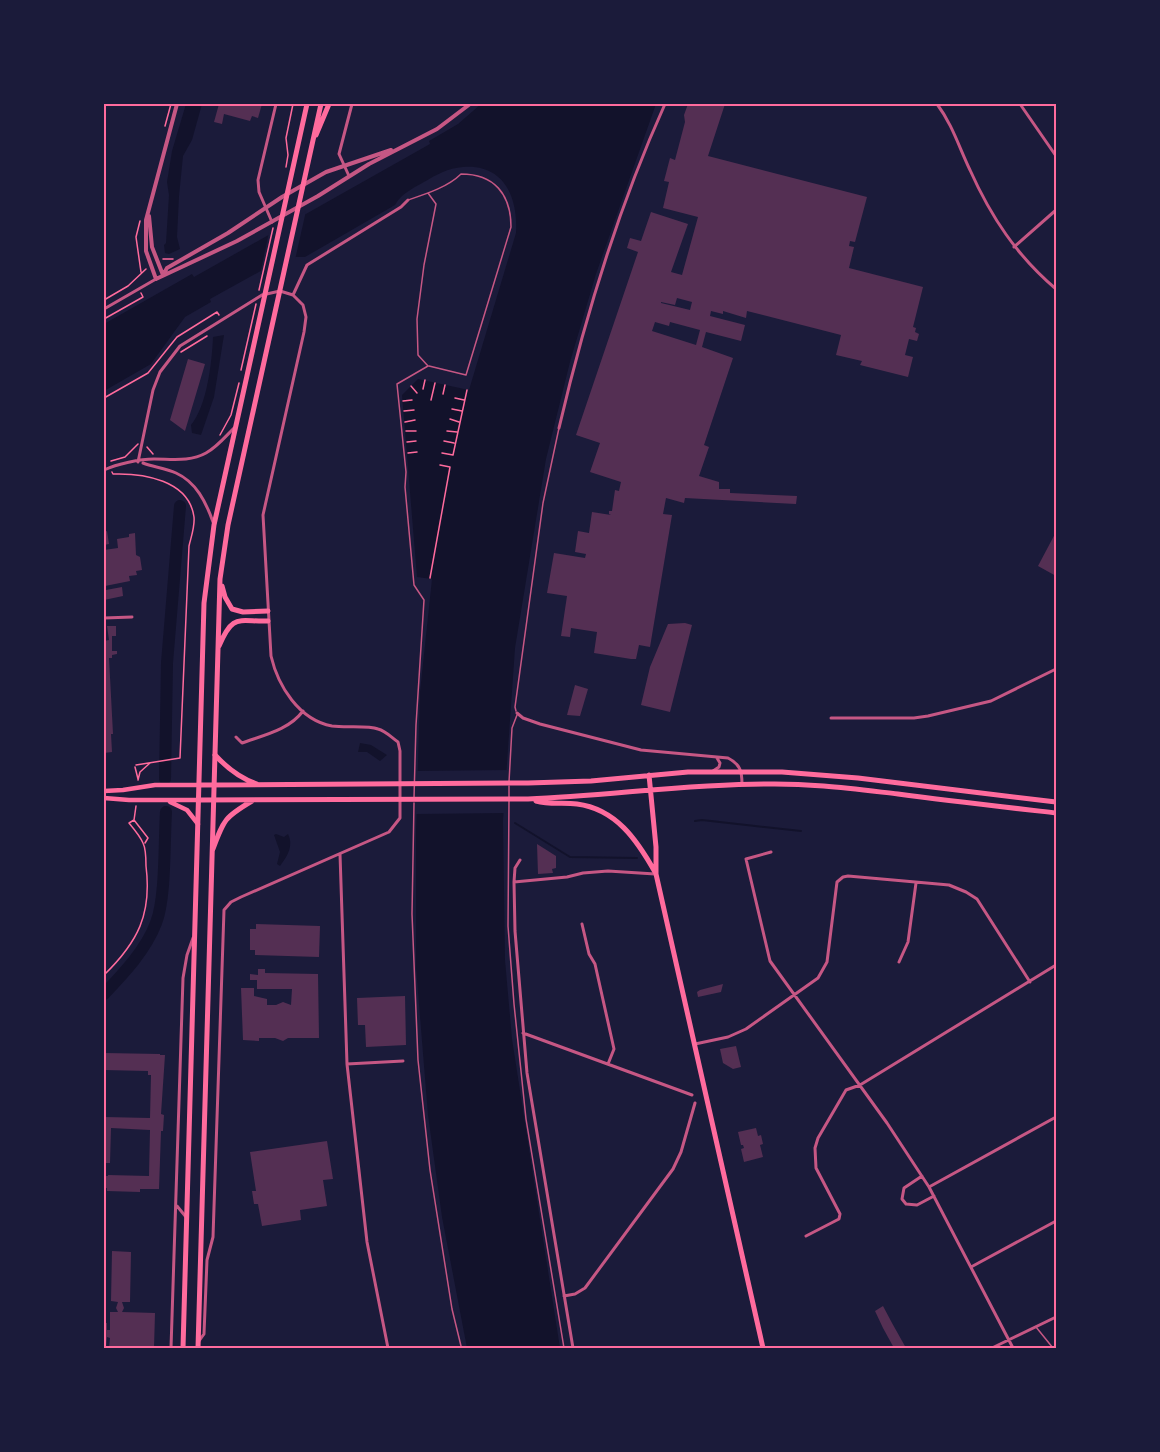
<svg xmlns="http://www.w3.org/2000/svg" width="1160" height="1452" font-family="Ubuntu,sans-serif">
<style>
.water{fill:#12122b}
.pier{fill:#1b1b3a}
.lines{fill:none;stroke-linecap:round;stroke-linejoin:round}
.stream{stroke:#12122b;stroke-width:2}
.river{stroke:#12122b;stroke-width:12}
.building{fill:#542f53;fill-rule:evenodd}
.path{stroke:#ff6b9d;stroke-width:1.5}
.service{stroke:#c65784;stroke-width:1.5}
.minor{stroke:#c65784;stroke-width:3}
.tertiary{stroke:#c65784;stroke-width:4}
.secondary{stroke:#ff6b9d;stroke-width:4.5}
.primary{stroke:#ff6b9d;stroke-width:5}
.trunk{stroke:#ff6b9d;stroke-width:5}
.neatline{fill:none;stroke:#ff6b9d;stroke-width:2}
</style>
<rect width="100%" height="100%" fill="#1b1b3a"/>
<!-- water -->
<path class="water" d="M186,104H202L192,140L183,156L179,196L177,237L180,249L169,254L165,253L164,245L166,243L169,195L167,182L172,151Z
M481,104H656L596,274L570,362L546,459L515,648L503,821L505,960L512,1039L560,1348H467L442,1217L428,1115L416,967V833L420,692L432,579L417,577L402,395L418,379L469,390L516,233C518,197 504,164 463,167C448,168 436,175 424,182C412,189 402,193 395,205L305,257H286L210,299L211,302L185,317L151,364L104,391V324L192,274L194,277L430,144L429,141L458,124Z
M224,335L214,397L201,435L192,433L191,425C207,406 212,362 213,337Z
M360,743L371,745L387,755L380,761L367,752H358Z
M276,834L284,837L288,834C294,846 287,857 280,866L277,864L280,852L274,835Z"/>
<!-- pier -->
<path class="pier" d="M306,211L295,260H287L260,275L269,232Z
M510,770L507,813L414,814L415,771Z"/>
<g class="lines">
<!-- stream -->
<path class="stream" d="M695,821L702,820L801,831
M515,823L570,857L637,858"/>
<!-- river -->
<path class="river" d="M165,779L167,663L180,506
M104,994C123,974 146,950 156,923C166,898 164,841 166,812"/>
</g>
<!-- building -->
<path class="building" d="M219,104H262L258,118L252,116L250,121L224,114L222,124L214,122Z
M688,104H725L708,156L867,197L855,242L850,241L849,246L854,247L849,268L923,287L913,327L916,328L915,332L919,334L917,341L909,339L905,355L913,357L908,377L860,365L862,361L836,355L841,335L747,311L746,318L723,311V314L711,311L710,316L745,325L741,341L706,332L702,347L733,358L704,445L709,447L699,476L719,482V489H730V493L797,496L796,504L685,498L684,503L666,498L663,514L672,515L650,647L639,645L636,659H631L594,653L597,632L571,628L570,637L561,636L567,596L547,593L554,553L585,558L586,554L575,552L578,531L589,533L592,512L611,515L609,514V511H612L615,490L619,491L621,482L590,472L600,443L576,435L638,252L627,248L630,238L641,241L651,212L688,224L671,272L682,275L698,217L663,208L669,182L664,181L670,158L675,160L685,122L684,115ZM677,298L692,302L690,310L661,303V302L675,305ZM655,322L669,326L670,322L700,330L696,345L652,331Z
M188,359L205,364L185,431L170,420Z
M107,531L109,544L104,545V532Z
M1056,532V576L1038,566Z
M135,533L136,555L140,557L142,570L136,571L137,575L129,576L130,581L105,586L106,590L122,587L123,596L104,600V550L118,548L117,539L129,537V534Z
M685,623L692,625L670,712L641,705L650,667L668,624Z
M107,626H116V636H112V651H117V654L112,655V658H109L113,734H111L112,752L104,753V641L109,640Z
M575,685L588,689L580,716L567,715Z
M537,844L556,856V868L552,869L553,873L538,874Z
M256,924L320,926L319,957L255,955V950H250V929H256Z
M258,969H265V973L318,974L319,1038H288L283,1041L275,1038H259V1041L243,1040L241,988H254V996L267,999V1005H276L283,1002L291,1005L292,989H257V980H250V974L258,975Z
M723,984L721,992L698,997L697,992L700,990Z
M405,996L406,1045L366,1047L365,1025H358L357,998Z
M736,1046L741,1067L733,1069L723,1063L720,1049Z
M104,1053L160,1054V1055H165L161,1114L164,1115L163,1131H161L159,1189H140V1192L107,1191V1188H104V1176H108V1175L149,1176L150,1130L111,1128L110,1163H104V1117L150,1118L151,1075H148V1071L104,1070Z
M756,1128L758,1136L761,1135L763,1144L760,1145L763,1157L744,1162L741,1149L744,1148L743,1145H741L738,1132Z
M327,1141L333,1179L323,1180L327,1206L300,1210L301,1220L262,1226L258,1204H254L252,1191H256L250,1152Z
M112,1251L131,1252L130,1302H122L124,1308L122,1312L155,1313L154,1348H109L110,1338L107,1337L106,1348H104V1323H107V1330H110V1312H118L116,1308L118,1302L111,1301Z
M883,1306L892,1323L906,1348H894L883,1328L875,1311Z"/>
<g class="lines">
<!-- path -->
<path class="path" d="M165,126L171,104
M286,167L288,155L286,138L293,104
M140,221L136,237L141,272
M163,259H173
M259,290L273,228
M104,300L128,286L146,269
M104,319L143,297L141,293
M181,352L207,336
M241,370L256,304
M411,386L417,393
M423,389L425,380
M443,394L445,385
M104,398L148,373L177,337L217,312L219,315
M455,398L464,400
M431,400L435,383
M403,401L412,400
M452,409L462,411
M404,411L414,410
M450,419L459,422
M405,422L415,420
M406,431H416
M447,431L457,432
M220,435L231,415L239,383
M444,441L454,443
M407,442L416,441
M147,447L153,454
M408,453L417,452
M442,453L453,455L467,390
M111,461L125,457L138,444
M112,472L113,474C143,473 189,480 194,517C195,527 191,537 189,546L180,758L136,765
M430,578L450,467L440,465
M135,767L138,779
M138,780L140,772L150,763
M136,806L134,820L148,838L145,843
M104,975C138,942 152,914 146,866C146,859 146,849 143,843C140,836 134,829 129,823L134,820"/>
<!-- service -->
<path class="service" d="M408,200C426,194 448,187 461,174C494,174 511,194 511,227L466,375L429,366
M516,711L515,707L543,503L559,428
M509,782L512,728L517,715
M509,797V786
M414,798L416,725L424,600L414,585L405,487L406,472L397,384L428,366L418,355L417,319L424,265L436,204L428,193
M509,801L508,926L514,1004L526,1119L564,1348
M414,803L412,914L418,1060L430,1170L452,1309L461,1346
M1036,1327L1053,1348"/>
<!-- minor -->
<path class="minor" d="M937,104C952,124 959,147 970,170C991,217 1017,256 1056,289
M1020,104L1056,156
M349,176L339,154L352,104
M272,222L259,192L258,180L276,104
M1014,247L1056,210
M293,295L307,265L401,207L408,200
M104,309L156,279
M559,428C585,317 618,208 665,104
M138,462L153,390L160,372L180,346L262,295L280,291L293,295L303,305L306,317L304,332L263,515L271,656C278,686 299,720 332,726C345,728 368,725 378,729C386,731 392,738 398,742L400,751V818L389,832L241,897L231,902L224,910L213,1237L207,1260L204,1334L199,1341
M143,463C153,467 165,468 176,473C196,482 206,502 213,522
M104,470C117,464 140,459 154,459C172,459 190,462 206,453C217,447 225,437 234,428
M104,618L132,617
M517,713L523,718L540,724L641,750L728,758C740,764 742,771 742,784
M831,718H914L928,716L991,701L1056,669
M236,737L242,743C264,735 289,730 303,711
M713,771L719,767L720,763L717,758
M771,852L746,859L770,961L887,1123L929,1187L1013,1348
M340,854L347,1064L367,1242L388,1348
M520,860L515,868L514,882L515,931L527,1073L573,1348
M514,882L567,877L583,873L608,871L655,874
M582,924L589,954L595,964L614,1049L608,1064
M899,962L908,942L916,883
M523,1033L692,1095
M695,1044L728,1037L746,1029L818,978L827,962L837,882L843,877L848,876L949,885L966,892L977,899L1030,982
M347,1064L403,1061
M922,1176L904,1188L902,1199L906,1204L917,1205L934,1196
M929,1187L1056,1117
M177,1206L186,1217
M806,1236L839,1219L840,1214L816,1168L815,1148L818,1138L846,1090L860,1085L1056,965
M971,1267L1056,1221
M564,1296L575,1294L585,1288L673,1169L681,1152L695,1103
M171,1348L183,978L187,955L193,938
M458,1348H461
M992,1348L1056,1317"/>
<!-- tertiary -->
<path class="tertiary" d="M177,104L146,220V251L156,279L237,241L318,196L369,164L437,129L470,104
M149,216L152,247L163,275
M163,275L167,268L228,233L282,197L326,172L391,150"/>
<!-- secondary -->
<path class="secondary" d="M104,791L123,790L155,785H199
M104,798L129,800H199
M170,802L187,810L198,824"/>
<!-- primary -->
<path class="primary" d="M215,755C227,768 239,778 257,784
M649,775L656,847V874L763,1348
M199,785L528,783L591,781L688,772H782L858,778L1056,802
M199,800L528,799C607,796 686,784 765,784C810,783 854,789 898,794C951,801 1004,807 1056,813
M536,801C550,805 563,802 577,804C616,809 637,840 655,872
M213,849C224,819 225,817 252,801"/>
<!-- trunk -->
<path class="trunk" d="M316,135L329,104
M222,586L225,597L232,609L243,612L268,611
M219,646C233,613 238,622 268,621
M183,1348L204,603L214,525L307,104
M198,1348L220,579L228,525L321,104"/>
</g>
<!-- border -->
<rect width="1160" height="1452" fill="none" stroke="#1b1b3a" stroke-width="210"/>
<rect x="105" y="105" width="950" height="1242" class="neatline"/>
</svg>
